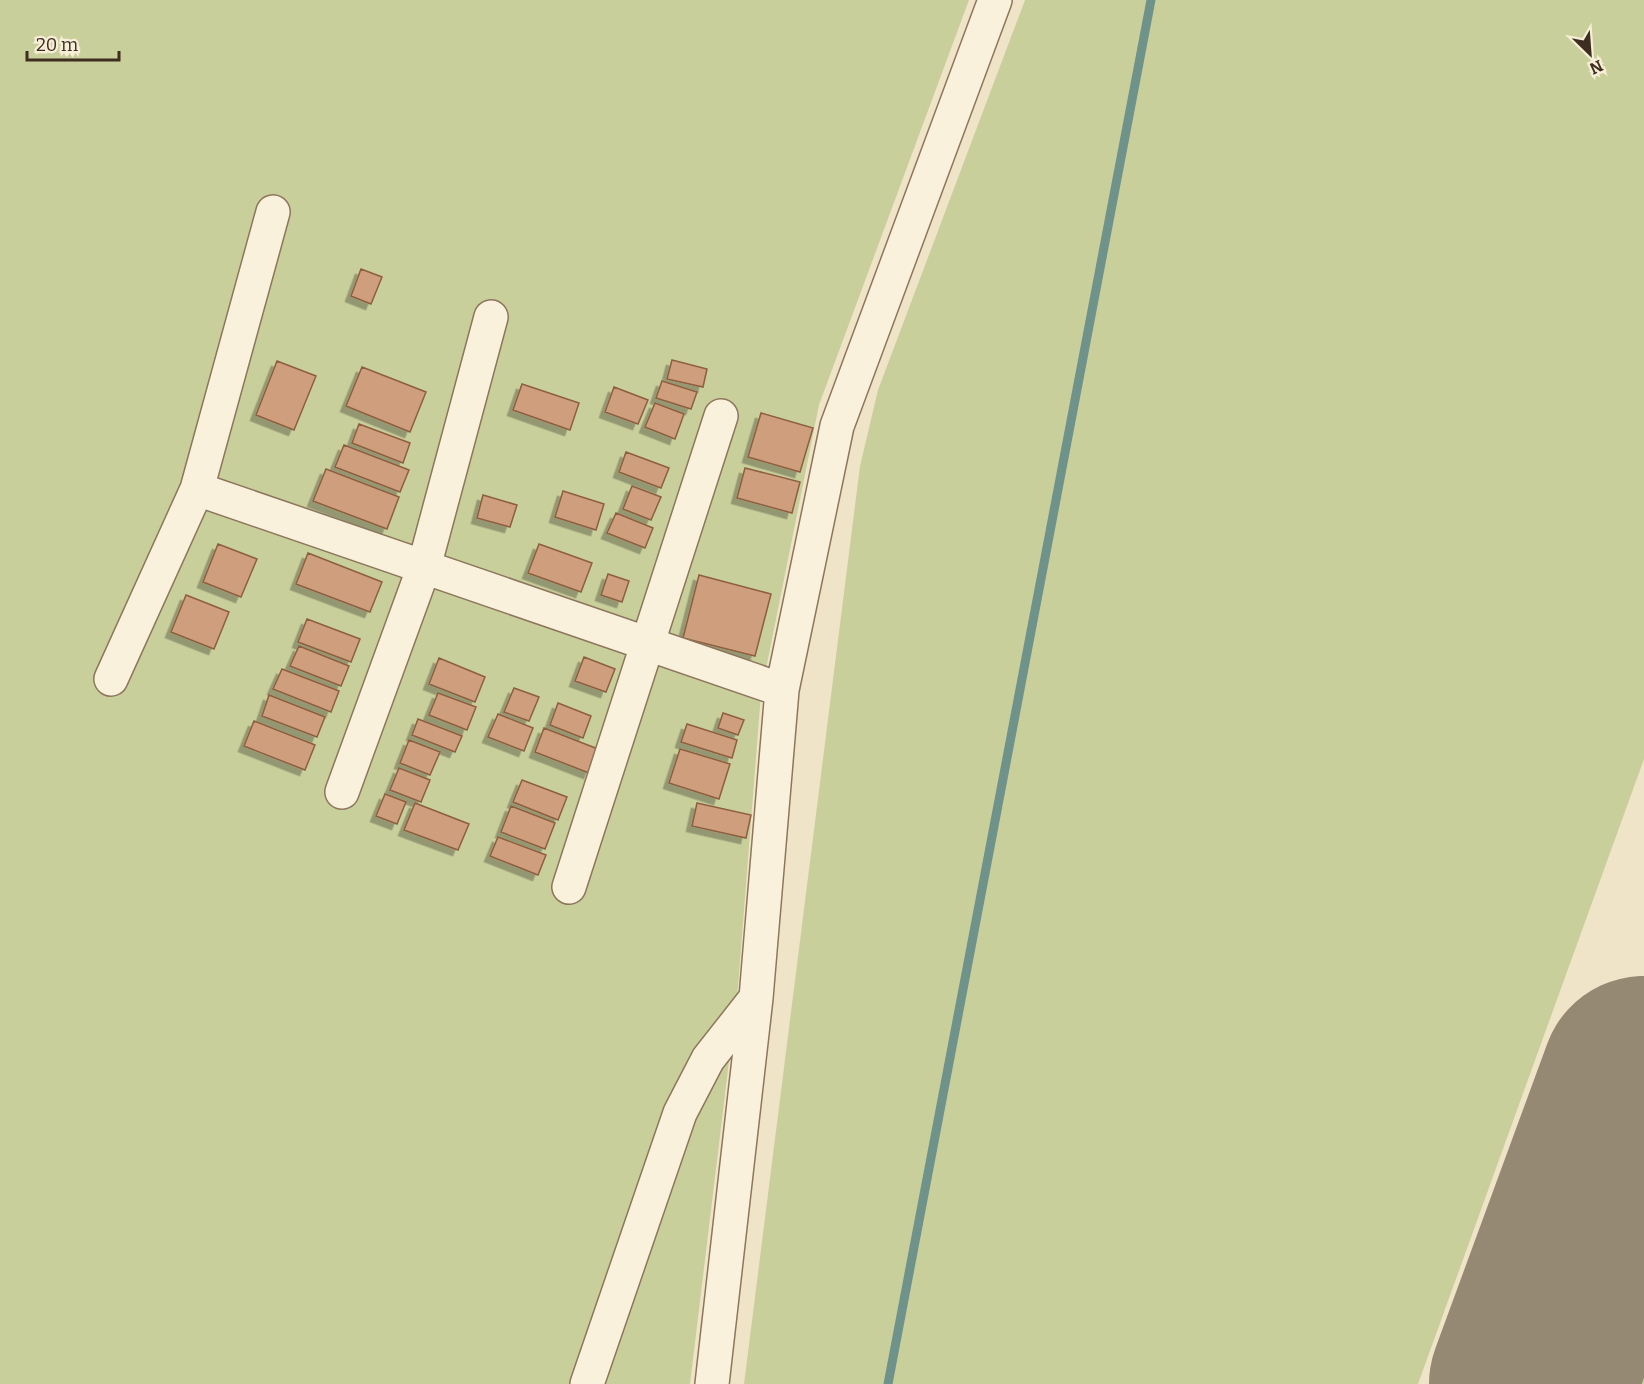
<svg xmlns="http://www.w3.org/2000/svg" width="1644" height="1384" font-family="Bitter,serif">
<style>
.green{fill:#c9cf9b}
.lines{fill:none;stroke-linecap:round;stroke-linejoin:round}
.stream{stroke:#6f938a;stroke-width:9}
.runway{stroke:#968974;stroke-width:206}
.building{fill:#cf9f7d;stroke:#8d5f41;stroke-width:1.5;filter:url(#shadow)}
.minor-casing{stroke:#8d765c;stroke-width:36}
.minor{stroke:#faf1dc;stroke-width:33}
</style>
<defs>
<filter id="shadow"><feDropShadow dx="-5.5" dy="5.5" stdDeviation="0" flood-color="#0004"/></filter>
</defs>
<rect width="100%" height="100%" fill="#f0e4c8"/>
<!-- green -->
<path class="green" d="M0,0H969L819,405L761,694L738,987L690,1384H0Z
M1025,0H1644V759L1418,1384H744L860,466L878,390Z
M1644,1326V1384H1624Z"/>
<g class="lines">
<!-- stream -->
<path class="stream" d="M888,1384L1151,0"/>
<!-- runway -->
<path class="runway" d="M1532,1384L1644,1079"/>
</g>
<!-- building -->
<path class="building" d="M361,269L382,277L371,304L351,296Z
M672,360L707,369L703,387L667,379Z
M277,361L316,376L294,430L256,415Z
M362,367L426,392L410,432L346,406Z
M662,381L697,392L691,409L656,398Z
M522,384L579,403L570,430L513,410Z
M614,387L648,400L638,424L605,412Z
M655,403L684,414L675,439L645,427Z
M761,413L813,428L800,472L748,457Z
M359,424L410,443L403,463L352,443Z
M344,445L409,470L400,492L335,467Z
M626,452L669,468L661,488L619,472Z
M745,468L800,482L792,513L737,498Z
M326,469L399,497L387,529L313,501Z
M632,486L661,497L651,520L623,509Z
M563,491L604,504L596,530L555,517Z
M483,495L517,505L510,527L477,518Z
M616,513L653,528L645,548L607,533Z
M218,544L257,559L241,597L203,582Z
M539,544L592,563L581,592L528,573Z
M308,553L382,582L370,612L296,584Z
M608,574L629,581L622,602L601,595Z
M699,575L771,594L755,656L683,638Z
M186,595L229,612L214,649L171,632Z
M307,619L360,639L351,662L298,642Z
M299,646L349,666L341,686L290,666Z
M584,657L615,669L606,692L575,681Z
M439,658L485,677L475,702L429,684Z
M282,669L339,691L331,712L273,689Z
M514,688L539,697L529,721L504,712Z
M438,693L476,707L467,730L429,715Z
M269,695L325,717L317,737L262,716Z
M558,703L591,716L583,738L550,725Z
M723,713L744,720L738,735L718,728Z
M498,714L533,728L524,751L488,737Z
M418,719L462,736L455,752L412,735Z
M254,721L315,745L305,770L244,746Z
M687,724L737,740L732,758L681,742Z
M544,728L598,749L589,773L535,752Z
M409,740L440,752L430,775L400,763Z
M680,749L730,764L719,799L669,783Z
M399,768L430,780L421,802L390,790Z
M522,780L567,797L558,820L513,802Z
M385,794L406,802L397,824L376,816Z
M415,803L469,824L458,850L404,830Z
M697,803L751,815L746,838L692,826Z
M511,806L555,823L545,849L501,832Z
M498,837L546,855L538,875L490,856Z"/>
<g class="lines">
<!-- minor casing -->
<g class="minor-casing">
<path id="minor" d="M197,489L782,690
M111,679L197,489L273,212
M342,792L424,567L491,317
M569,887L721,416
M587,1384L680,1113L708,1059L756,998
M712,1384L756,998L782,690L837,426L995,0"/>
</g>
<!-- minor -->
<use href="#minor" class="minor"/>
</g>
<!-- north arrow -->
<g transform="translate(1590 54) rotate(155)" stroke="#f7eed8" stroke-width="4.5" paint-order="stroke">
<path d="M0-4.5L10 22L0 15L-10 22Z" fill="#3d2e20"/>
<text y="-9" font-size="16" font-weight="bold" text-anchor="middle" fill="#3d2e20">N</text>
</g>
<!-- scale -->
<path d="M27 51v9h92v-9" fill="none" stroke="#3d2e20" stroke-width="3"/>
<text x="36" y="51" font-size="18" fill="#3d2e20" stroke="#f7eed8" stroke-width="4.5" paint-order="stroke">20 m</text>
</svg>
